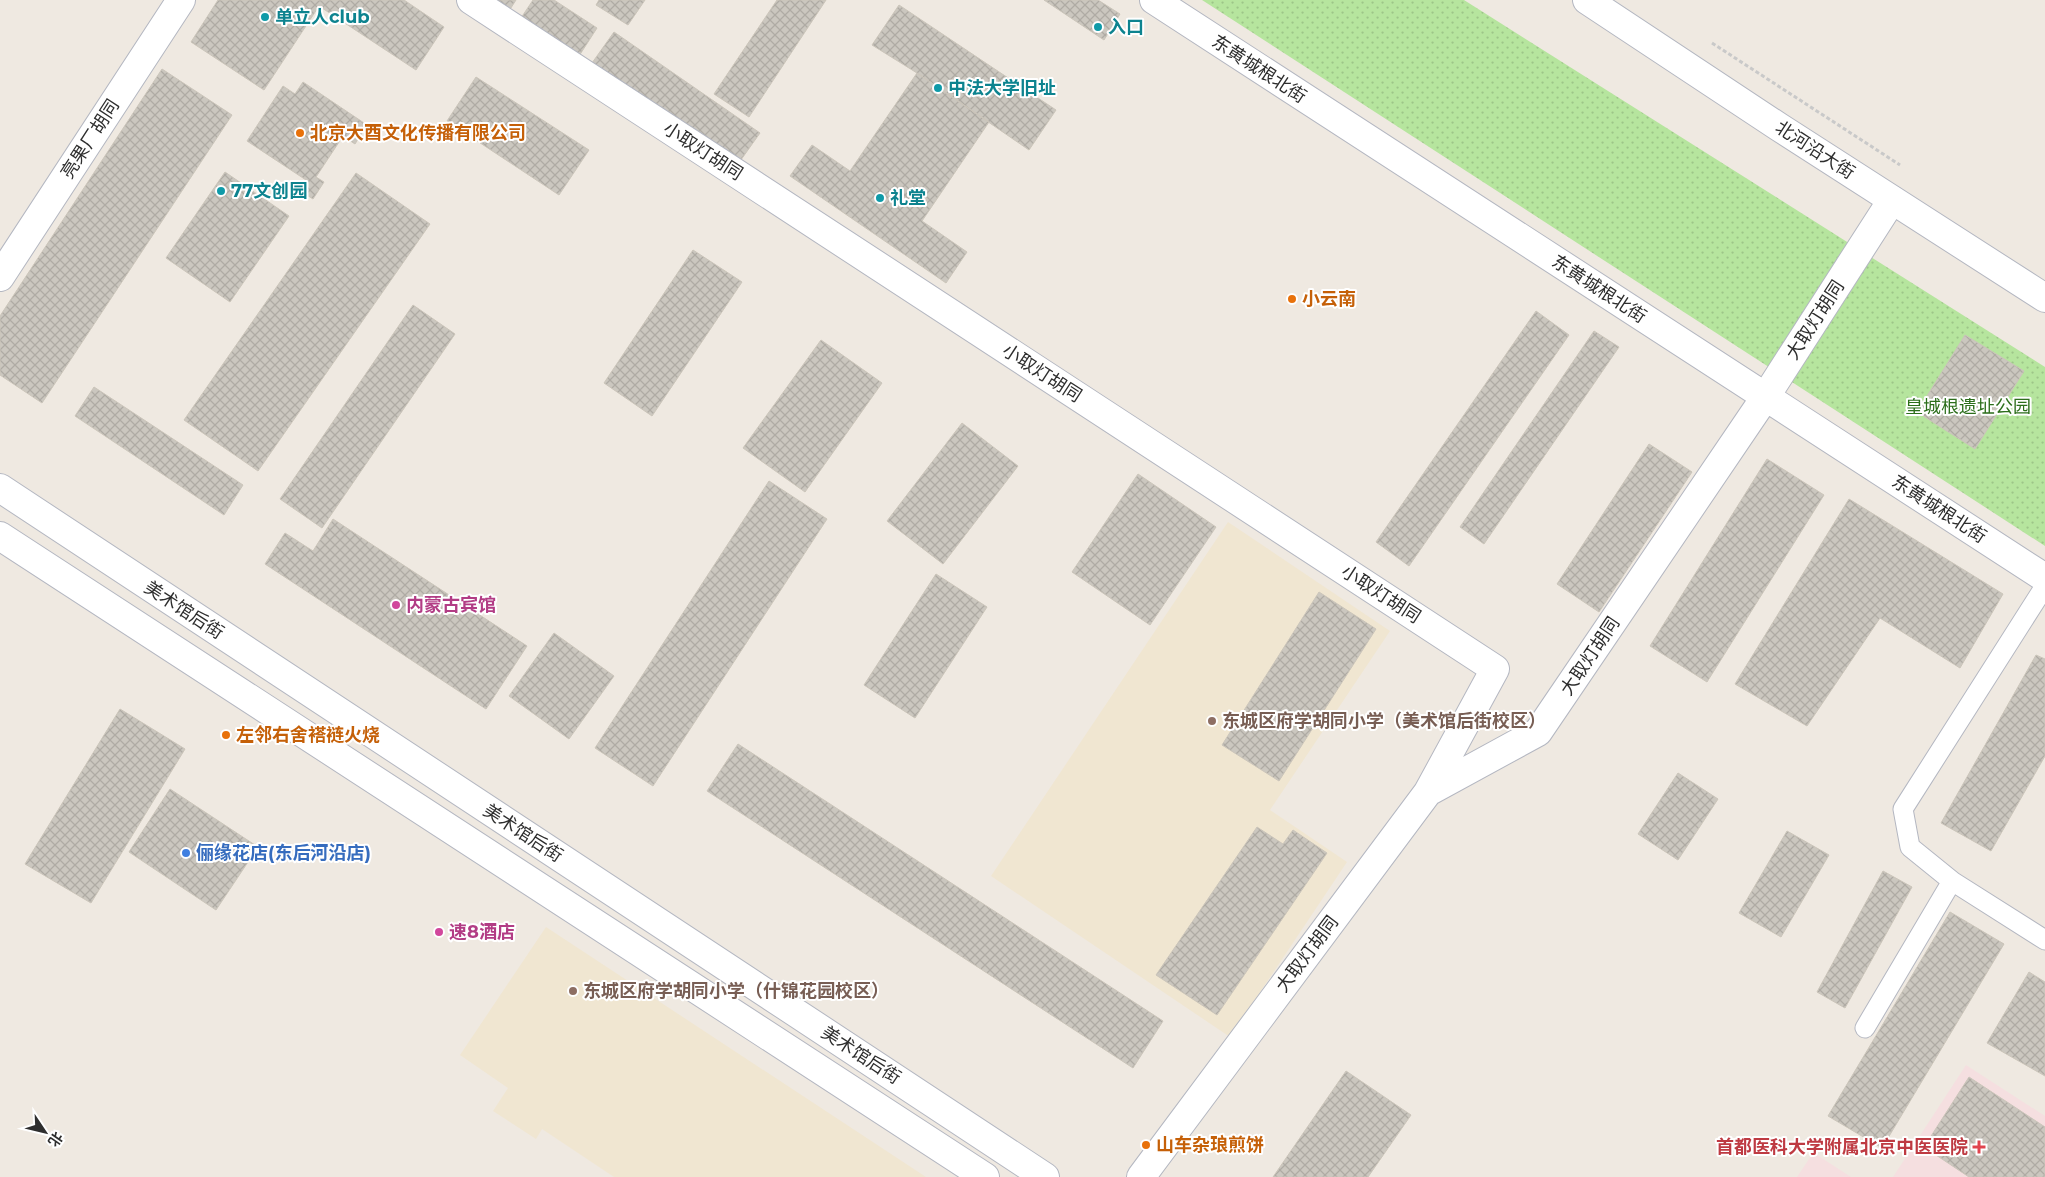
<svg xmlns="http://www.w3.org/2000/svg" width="2045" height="1177" font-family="Montserrat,'Noto Sans SC',sans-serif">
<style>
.education{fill:#f0e6d1}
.medical{fill:#f5dfe0}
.grass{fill:url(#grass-dots)}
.building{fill:url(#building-cross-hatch);stroke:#cbc5ba}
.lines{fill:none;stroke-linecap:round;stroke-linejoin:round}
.lane-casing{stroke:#b4b7c1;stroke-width:21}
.street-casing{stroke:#b4b7c1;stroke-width:30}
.secondary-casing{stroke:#b4b7c1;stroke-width:30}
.path{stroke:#c9c9c9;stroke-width:3;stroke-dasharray:4 2.5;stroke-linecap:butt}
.lane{stroke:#fff;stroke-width:19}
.street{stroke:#fff;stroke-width:28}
.secondary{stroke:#fff;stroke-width:28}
.culture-dot{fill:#0f9aa8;stroke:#fff;stroke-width:2}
.food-dot{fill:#e8710a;stroke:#fff;stroke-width:2}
.hotel-dot{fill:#d1479c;stroke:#fff;stroke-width:2}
.education-dot{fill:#8d6e63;stroke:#fff;stroke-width:2}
.shop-dot{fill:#3f7fe0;stroke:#fff;stroke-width:2}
.health-dot{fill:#e0444e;stroke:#fff;stroke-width:2}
.labels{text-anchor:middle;stroke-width:4;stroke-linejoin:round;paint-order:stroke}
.culture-label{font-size:18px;font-weight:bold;fill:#0d838f;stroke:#fff;text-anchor:start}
.street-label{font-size:18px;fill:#2e2e2e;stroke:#fff}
.food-label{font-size:18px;font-weight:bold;fill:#c56008;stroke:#fff;text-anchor:start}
.park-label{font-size:18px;fill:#2c6e1b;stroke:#fff}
.hotel-label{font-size:18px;font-weight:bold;fill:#b23c85;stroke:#fff;text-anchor:start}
.education-label{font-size:18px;font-weight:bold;fill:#785e54;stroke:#fff;text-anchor:start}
.shop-label{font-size:18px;font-weight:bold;fill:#366cbe;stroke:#fff;text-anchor:start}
.health-label{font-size:18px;font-weight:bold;fill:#be3a42;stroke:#fff;text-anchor:end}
</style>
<defs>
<pattern id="grass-dots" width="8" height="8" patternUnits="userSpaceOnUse" patternTransform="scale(1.25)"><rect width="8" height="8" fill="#b6e59e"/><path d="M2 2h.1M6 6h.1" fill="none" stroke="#9dc588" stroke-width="1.8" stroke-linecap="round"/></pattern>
<pattern id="building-cross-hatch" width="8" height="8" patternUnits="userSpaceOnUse" patternTransform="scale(1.25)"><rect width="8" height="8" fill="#cbc7bf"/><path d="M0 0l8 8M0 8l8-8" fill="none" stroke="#afaba4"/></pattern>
</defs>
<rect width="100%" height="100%" fill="#efe9e1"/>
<!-- education -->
<path class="education" d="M1228,522L1390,631L1270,810L1347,862L1230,1037L991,876Z
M546,927L926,1177H614L542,1129L536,1139L493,1111L508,1088L460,1055Z"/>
<!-- medical -->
<path class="medical" d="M1966,1065L2045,1116V1177H1893Z
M1813,1153H1814L1851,1177H1797Z"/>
<!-- grass -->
<path class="grass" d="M1202,0H1464L2045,367V546Z"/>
<!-- building -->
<path class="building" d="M218,0H404L444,27L416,70L319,6L264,90L191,42Z
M486,0H516L507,14Z
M533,0H554L597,28L579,56L521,18Z
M599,0H645L628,25L596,5Z
M777,0H826L749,117L714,94Z
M1044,0H1098L1120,14L1104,40Z
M899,5L1056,110L1029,150L917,73L872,45Z
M614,32L760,133L738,164L592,63Z
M162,69L232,115L42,403L0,375V316Z
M917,73L989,122L922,221L967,252L946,283L790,176L812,145L850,171Z
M476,77L589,150L559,195L447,121Z
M303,82L367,125L355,144L343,136L316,177L324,182L313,199L299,190L306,180L247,141L283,86L295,94Z
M225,172L289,216L230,302L166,258Z
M356,173L430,224L258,471L184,420Z
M693,250L742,282L652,416L604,383Z
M413,305L455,334L322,528L280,499Z
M1536,311L1569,335L1409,566L1376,542Z
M1594,331L1619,347L1484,544L1460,527Z
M1965,335L2024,371L1975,449L1917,412Z
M821,340L882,383L805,492L743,448Z
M94,387L243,485L224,515L75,416Z
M962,423L1018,466L943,564L887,521Z
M1649,444L1692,472L1599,612L1557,584Z
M1767,459L1824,495L1707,682L1650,646Z
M1138,474L1216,527L1150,625L1072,572Z
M769,481L827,519L653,786L595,748Z
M1849,499L2003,594L1960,668L1880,618L1807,726L1735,684Z
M333,519L527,646L486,709L265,564L285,533L313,551Z
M936,574L987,607L915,718L864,685Z
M1319,592L1376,629L1279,781L1222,745Z
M554,633L614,676L569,739L509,696Z
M2036,655L2045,659V756L1991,851L1941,823Z
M120,709L185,749L91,903L25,864Z
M738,744L1163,1021L1133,1068L707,791Z
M1678,773L1718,799L1678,860L1638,834Z
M170,789L258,847L216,910L129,852Z
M1257,827L1283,844L1293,830L1327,853L1217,1015L1156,975Z
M1787,831L1829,855L1781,937L1739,913Z
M1883,871L1912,887L1845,1008L1817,992Z
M1950,912L2004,944L1882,1148L1828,1116Z
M2029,972L2045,982V1076L1987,1043Z
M1346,1071L1411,1115L1368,1177H1273Z
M1969,1077L2045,1127V1177H1969L1924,1147Z"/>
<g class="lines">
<!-- lane casing -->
<g class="lane-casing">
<path id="lane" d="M1952,881L2045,940
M1865,1028L1952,881L1910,847L1903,809L2045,586"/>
</g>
<!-- street casing -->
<g class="street-casing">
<path id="street" d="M471,0L1495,669L1428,792
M1154,0L2045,578
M0,277L181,0
M1141,1177L1428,792L1538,732L1766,396L1892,200"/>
</g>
<!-- secondary casing -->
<g class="secondary-casing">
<path id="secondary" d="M1587,0L1779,127L2045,298
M0,488L1045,1177
M0,536L985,1177"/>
</g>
<!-- path -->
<path class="path" d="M1712,43L1900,165"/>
<!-- lane -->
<use href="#lane" class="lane"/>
<!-- street -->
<use href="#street" class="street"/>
<!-- secondary -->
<use href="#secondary" class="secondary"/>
</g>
<!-- markers -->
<g class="culture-dot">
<circle cx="265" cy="17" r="5"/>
<circle cx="1098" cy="27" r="5"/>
<circle cx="938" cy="88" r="5"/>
<circle cx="221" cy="191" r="5"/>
<circle cx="880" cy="198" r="5"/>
</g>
<g class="food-dot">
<circle cx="300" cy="133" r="5"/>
<circle cx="1292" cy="299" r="5"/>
<circle cx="226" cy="735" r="5"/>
<circle cx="1146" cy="1145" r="5"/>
</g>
<g class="hotel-dot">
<circle cx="396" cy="605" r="5"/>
<circle cx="439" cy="932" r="5"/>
</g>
<g class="education-dot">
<circle cx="1212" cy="721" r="5"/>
<circle cx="573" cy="991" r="5"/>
</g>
<circle class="shop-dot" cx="186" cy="853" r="5"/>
<path class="health-dot" d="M1976.5 1139.5h5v5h5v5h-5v5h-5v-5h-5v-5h5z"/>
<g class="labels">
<!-- culture labels -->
<g class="culture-label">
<text x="275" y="23">单立人club</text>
<text x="1108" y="33">入口</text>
<text x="948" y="94">中法大学旧址</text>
<text x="231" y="197">77文创园</text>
<text x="890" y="204">礼堂</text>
</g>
<!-- street labels -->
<g class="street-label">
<text transform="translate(1259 69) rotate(33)" y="6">东黄城根北街</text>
<text transform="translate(90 139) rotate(-57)" y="6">亮果厂胡同</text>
<text transform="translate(1815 150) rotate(33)" y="6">北河沿大街</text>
<text transform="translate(703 151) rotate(33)" y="6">小取灯胡同</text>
<text transform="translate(1599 289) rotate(33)" y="6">东黄城根北街</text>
<text transform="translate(1815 320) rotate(-57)" y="6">大取灯胡同</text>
<text transform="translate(1042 373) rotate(33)" y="6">小取灯胡同</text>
<text transform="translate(1939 509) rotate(33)" y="6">东黄城根北街</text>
<text transform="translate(1381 594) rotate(33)" y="6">小取灯胡同</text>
<text transform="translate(184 610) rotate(33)" y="6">美术馆后街</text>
<text transform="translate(1590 656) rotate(-56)" y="6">大取灯胡同</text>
<text transform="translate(523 833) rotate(33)" y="6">美术馆后街</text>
<text transform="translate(1307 954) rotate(-53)" y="6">大取灯胡同</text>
<text transform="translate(861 1055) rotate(33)" y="6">美术馆后街</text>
</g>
<!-- food labels -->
<g class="food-label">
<text x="310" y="139">北京大酉文化传播有限公司</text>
<text x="1302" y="305">小云南</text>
<text x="236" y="741">左邻右舍褡裢火烧</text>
<text x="1156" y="1151">山车杂琅煎饼</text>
</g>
<!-- park labels -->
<g class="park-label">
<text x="1968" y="413">皇城根遗址公园</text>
</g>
<!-- hotel labels -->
<g class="hotel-label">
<text x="406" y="611">内蒙古宾馆</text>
<text x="449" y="938">速8酒店</text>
</g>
<!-- education labels -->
<g class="education-label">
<text x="1222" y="727">东城区府学胡同小学（美术馆后街校区）</text>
<text x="583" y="997">东城区府学胡同小学（什锦花园校区）</text>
</g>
<!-- shop labels -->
<g class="shop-label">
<text x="196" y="859">俪缘花店(东后河沿店)</text>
</g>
<!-- health labels -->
<g class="health-label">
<text x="1968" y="1153">首都医科大学附属北京中医医院</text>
</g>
</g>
<!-- north arrow -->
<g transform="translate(45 1132) rotate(125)" stroke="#ffffff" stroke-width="4" paint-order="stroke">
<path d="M0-4L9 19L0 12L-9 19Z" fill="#2e2e2e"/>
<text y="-8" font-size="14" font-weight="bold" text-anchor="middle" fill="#2e2e2e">北</text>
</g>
</svg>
